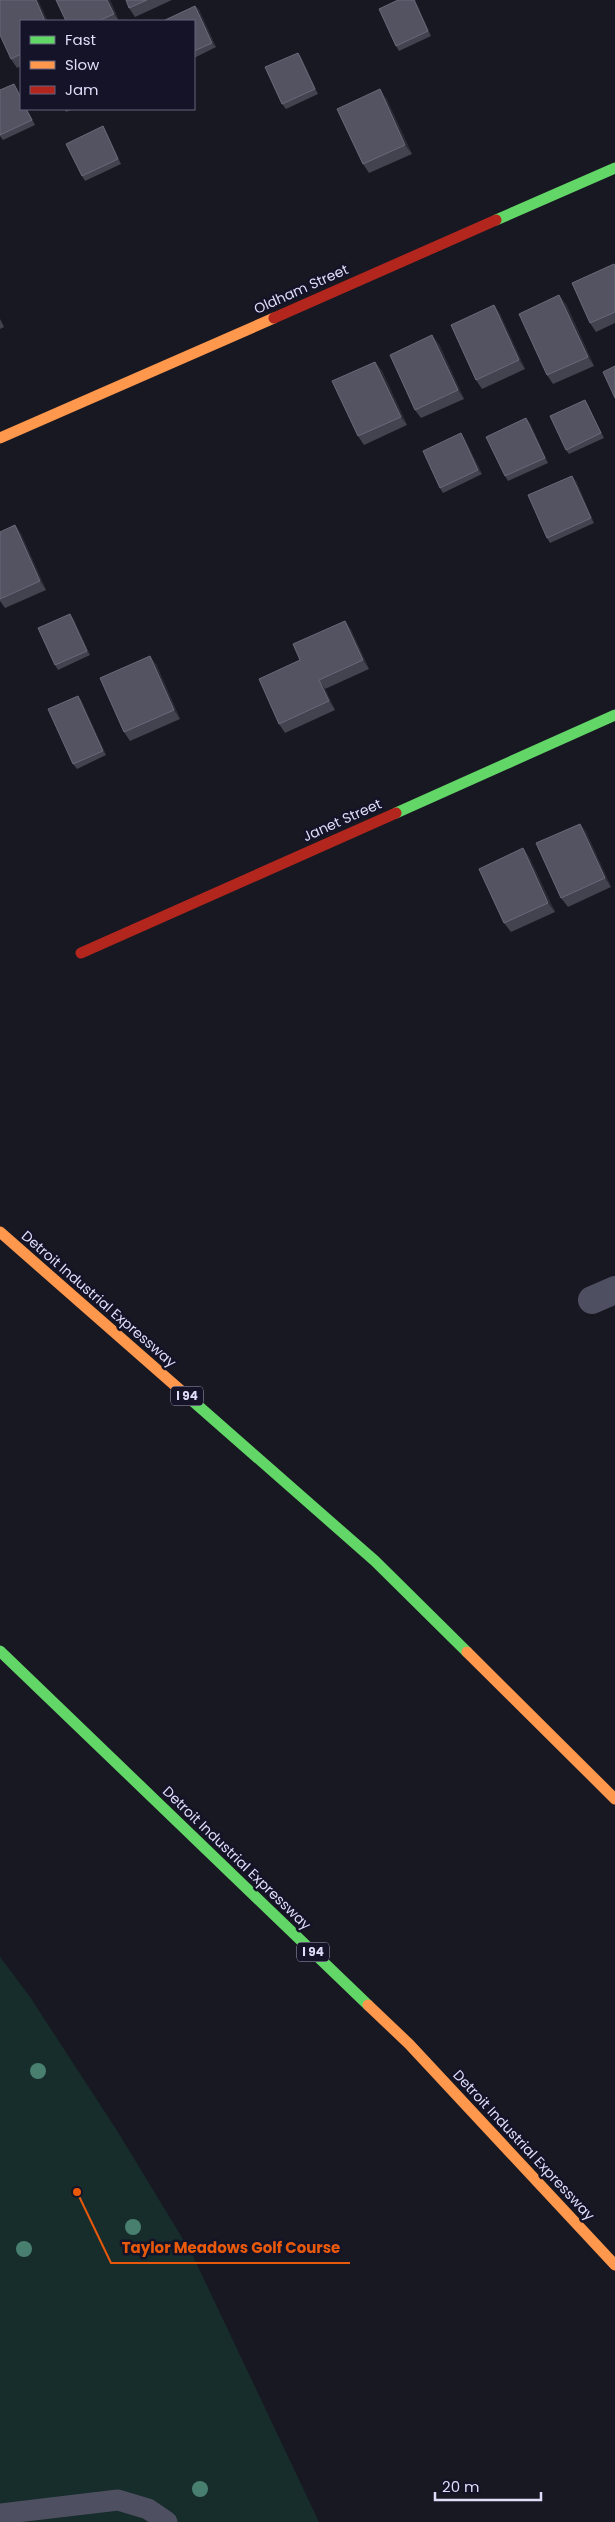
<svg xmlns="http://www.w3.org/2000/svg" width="615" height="2522" font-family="Poppins,sans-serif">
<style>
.green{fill:#172d2b}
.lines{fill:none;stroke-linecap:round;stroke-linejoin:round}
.lane{stroke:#4e5061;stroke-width:21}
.street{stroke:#4e5061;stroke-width:28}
.fast{stroke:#63d668;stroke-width:11}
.slow{stroke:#ff974d;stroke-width:11}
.jam{stroke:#b3261e;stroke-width:11}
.tree{fill:#497f6e}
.wall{fill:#434350}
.shaded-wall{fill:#2b2b36}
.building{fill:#535362;stroke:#69697a}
.labels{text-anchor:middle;stroke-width:5;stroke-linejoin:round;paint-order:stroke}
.shield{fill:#141327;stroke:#a1a1bb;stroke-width:1}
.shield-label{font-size:12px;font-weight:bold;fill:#dedefb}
.street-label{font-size:14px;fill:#dedefb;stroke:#141327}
.leader{fill:none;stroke:#e8590c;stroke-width:2}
.callout-dot{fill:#e8590c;stroke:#141327;stroke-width:2}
.callout-label{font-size:15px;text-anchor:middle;font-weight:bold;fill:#e8590c;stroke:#141327;stroke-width:5;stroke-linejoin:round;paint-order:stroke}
</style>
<rect width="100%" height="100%" fill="#181822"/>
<!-- green -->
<path class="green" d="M0,1957L30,1997L116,2129L192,2254L319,2522H0Z"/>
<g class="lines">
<!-- lane -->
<path class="lane" d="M0,2514L118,2500L148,2509L167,2522"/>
<!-- street -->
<path class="street" d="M592,1300L615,1290"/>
<!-- fast -->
<path class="fast" d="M496,220L615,168
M396,813L615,715
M187,1396L375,1561L467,1652
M0,1651L368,2005"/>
<!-- slow -->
<path class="slow" d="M0,438L274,318
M0,1232L187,1396
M467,1652L615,1799
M368,2005L409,2044L615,2265"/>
<!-- jam -->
<path class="jam" d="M274,318L496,220
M81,953L396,813"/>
</g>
<!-- trees -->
<g class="tree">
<circle cx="38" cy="2071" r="8"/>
<circle cx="133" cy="2227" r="8"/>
<circle cx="24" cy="2249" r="8"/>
<circle cx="200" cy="2489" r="8"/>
</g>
<!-- wall -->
<path class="wall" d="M56,0H110L119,21H66Z
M126,0H172L135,17L129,8Z
M398,0H415L431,36L399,51L396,46Z
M195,6L199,10L216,47L194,58V21Z
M21,21V66L17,68L11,59Z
M298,53L301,57L318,94L286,109L282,104Z
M17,88L21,109H27L35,125L3,140L0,136V90Z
M386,98L412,154L369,173L363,164Z
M64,109H73L66,112Z
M103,126L106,131L121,164L85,181L82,176Z
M615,266V323L596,332L590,323Z
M566,304L594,366L553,384L547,375Z
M494,305L500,314L525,369L482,389L476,380Z
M0,319L4,327L0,329Z
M439,344L464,399L421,418L415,410Z
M375,362L382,371L407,425L364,445L358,436Z
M585,400L588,405L604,438L569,454L566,450Z
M530,423L548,463L508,481L505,476Z
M461,433L464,438L482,474L443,493L440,488Z
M576,481L594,523L550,543L547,538Z
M15,525L21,534L46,590L5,608L0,601V532Z
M73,618L90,655L58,670L55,665Z
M345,621L351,630L369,669L325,689L335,710L285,733L279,724L300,660Z
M156,664L180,719L130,741L124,732Z
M78,696L81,700L106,755L77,769L73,764Z
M580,824L586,832L611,887L568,907L561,898Z
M523,848L529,857L555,912L511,932L504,923Z"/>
<!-- shaded-wall -->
<path class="shaded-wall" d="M36,0H38L48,21H45Z
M107,0H110L119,21L114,14Z
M414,0H415L431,36L428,31Z
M195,6L199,10L216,47L212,43Z
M298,53L301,57L318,94L315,89Z
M380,89L386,98L412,154L405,145Z
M26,109H27L35,125L32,120Z
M103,126L106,131L121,164L118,159Z
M559,295L566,304L594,366L588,357Z
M494,305L500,314L525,369L519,360Z
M432,335L439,344L464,399L458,390Z
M375,362L382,371L407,425L401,417Z
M585,400L588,405L604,438L601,433Z
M526,418L530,423L548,463L545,458Z
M461,433L464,438L482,474L478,470Z
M572,476L576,481L594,523L591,518Z
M15,525L21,534L46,590L40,581Z
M70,614L73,618L90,655L87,651Z
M345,621L351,630L369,669L363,660Z
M150,656L156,664L180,719L174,710Z
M319,680L325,689L335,710L329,701Z
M78,696L81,700L106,755L103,751Z
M580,824L586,832L611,887L605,878Z
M523,848L529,857L555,912L548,903Z"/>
<!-- building -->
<path class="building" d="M0,0H36L45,21H21V54L11,59L0,35Z
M56,0H107L114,14L98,21H66Z
M126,0H147L129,8Z
M398,0H414L428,31L396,46L379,9Z
M195,6L212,43L194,51V21H163Z
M298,53L315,89L282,104L265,67Z
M14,84L21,98V109H26L32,120L0,135V90Z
M380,89L405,145L363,164L337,109Z
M103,126L118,159L82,176L66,144Z
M614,264L615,267V312L590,323L572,283Z
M559,295L588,357L547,375L519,314Z
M494,305L519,360L476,380L451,325Z
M432,335L458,390L415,410L390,355Z
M375,362L401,417L358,436L332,381Z
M615,366V398L603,372Z
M585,400L601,433L566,450L550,416Z
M526,418L545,458L505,476L486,437Z
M461,433L478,470L440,488L423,451Z
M572,476L591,518L547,538L528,495Z
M15,525L40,581L0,599V532Z
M70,614L87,651L55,665L38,628Z
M345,621L363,660L319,680L329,701L279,724L259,679L300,660L293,644Z
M150,656L174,710L124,732L100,678Z
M78,696L103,751L73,764L48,709Z
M580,824L605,878L561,898L536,843Z
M523,848L548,903L504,923L479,869Z"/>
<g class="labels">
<!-- shield labels -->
<g class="shield">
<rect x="171" y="1386.5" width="32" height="19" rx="4"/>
<rect x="297" y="1942.5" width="32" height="19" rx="4"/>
</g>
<g class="shield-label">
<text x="187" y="1400">I 94</text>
<text x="313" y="1956">I 94</text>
</g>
<!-- street labels -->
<g class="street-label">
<text transform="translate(301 289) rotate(-24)" y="5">Oldham Street</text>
<text transform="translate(342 820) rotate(-24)" y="5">Janet Street</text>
<text transform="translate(99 1299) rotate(41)" y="5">Detroit Industrial Expressway</text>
<text transform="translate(237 1858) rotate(44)" y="5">Detroit Industrial Expressway</text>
<text transform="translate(524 2145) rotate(47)" y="5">Detroit Industrial Expressway</text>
</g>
</g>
<!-- callouts -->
<path class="leader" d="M77 2192L111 2263H350"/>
<circle class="callout-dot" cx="77" cy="2192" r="5"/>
<g class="callout-label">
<text x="231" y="2253">Taylor Meadows Golf Course</text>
</g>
<!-- legend -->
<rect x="20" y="20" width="175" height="90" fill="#141327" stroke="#65647c"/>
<rect x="30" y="36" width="25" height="8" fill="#63d668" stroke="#65647c"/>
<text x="65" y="45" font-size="15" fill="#dedefb">Fast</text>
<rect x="30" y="61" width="25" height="8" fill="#ff974d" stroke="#65647c"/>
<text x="65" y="70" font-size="15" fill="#dedefb">Slow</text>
<rect x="30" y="86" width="25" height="8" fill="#b3261e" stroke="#65647c"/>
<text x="65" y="95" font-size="15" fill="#dedefb">Jam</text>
<!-- scale -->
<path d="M435 2492v8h106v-8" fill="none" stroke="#dedefb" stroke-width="2.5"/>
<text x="442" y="2492" font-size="15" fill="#dedefb" stroke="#141327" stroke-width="4" paint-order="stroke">20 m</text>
</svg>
